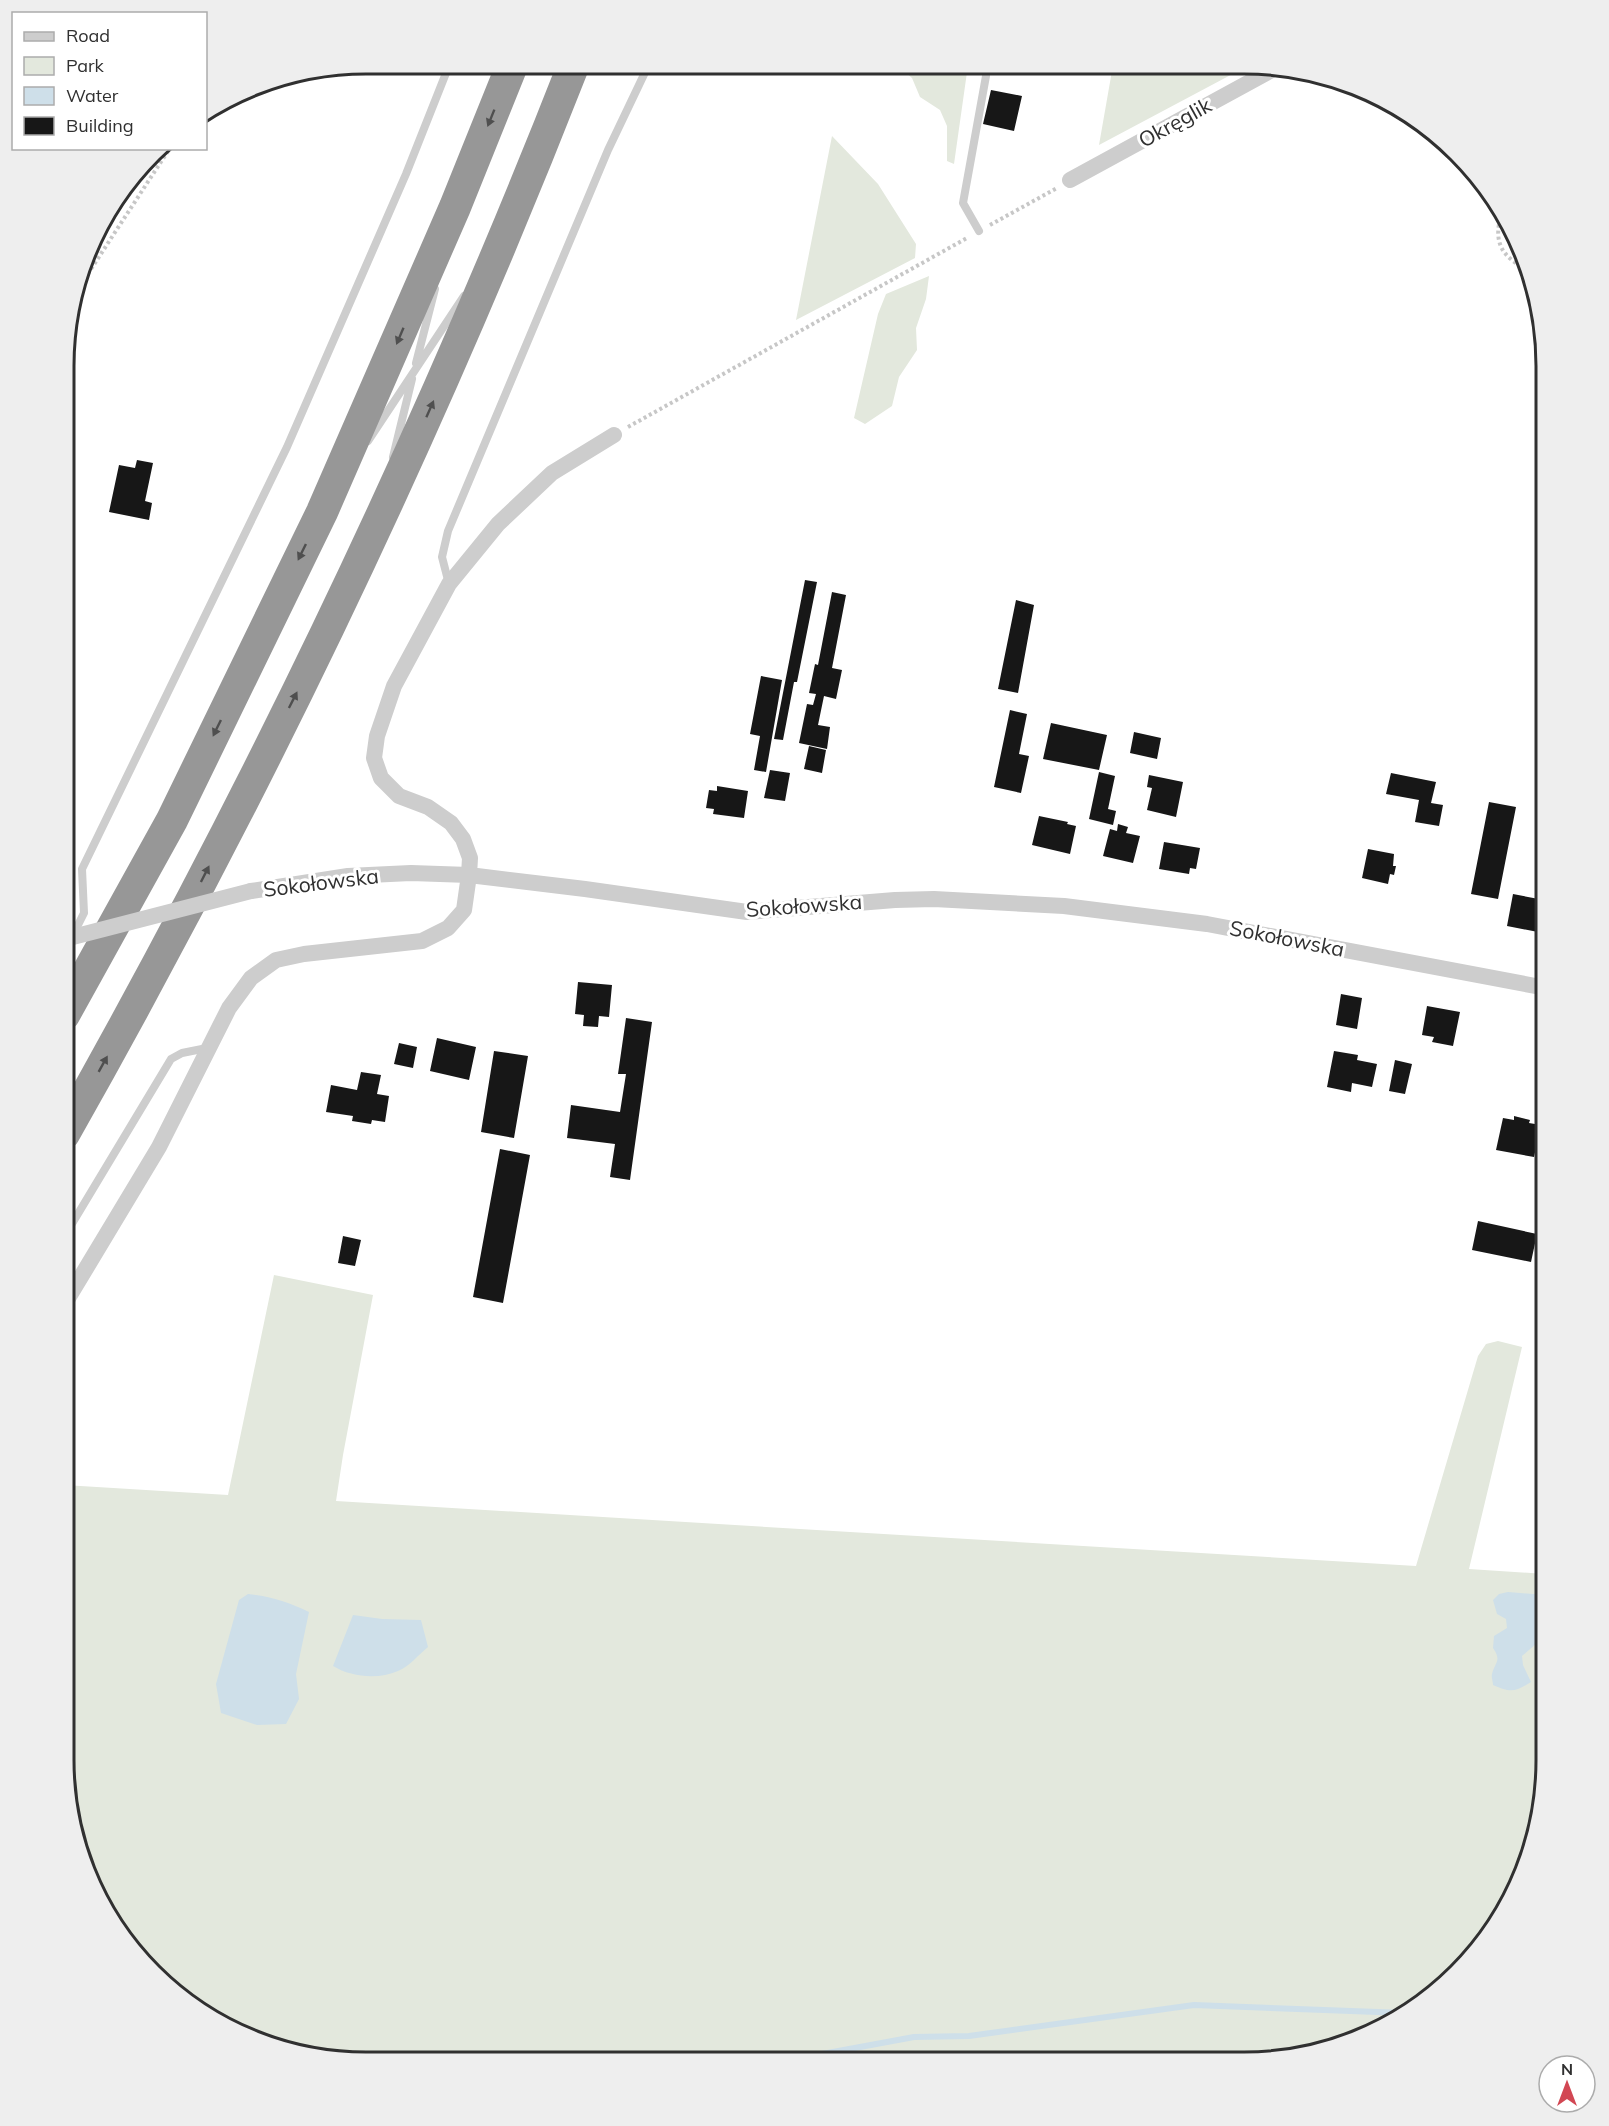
<svg xmlns="http://www.w3.org/2000/svg" width="1609" height="2126" font-family="Mulish,sans-serif">
<style>
.green{fill:#e3e8dd}
.water{fill:#cedfe9}
.lines{fill:none;stroke-linecap:round;stroke-linejoin:round}
.stream{stroke:#cedfe9;stroke-width:6}
.building{fill:#171717}
.path{stroke:#c7c7c7;stroke-width:4;stroke-dasharray:3 3;stroke-linecap:butt}
.service{stroke:#cdcdcd;stroke-width:8}
.minor{stroke:#cdcdcd;stroke-width:16}
.motorway{stroke:#979797;stroke-width:32}
.minor-bridge{stroke:#cdcdcd;stroke-width:16}
.oneway{fill:#4f4f4f}
.labels{text-anchor:middle;stroke-width:6;stroke-linejoin:round;paint-order:stroke}
.street-label{font-size:21px;fill:#303030;stroke:#fff}
.rim{fill:none;stroke:#303030;stroke-width:3}
</style>
<rect width="100%" height="100%" fill="#fff"/>
<!-- green -->
<path class="green" d="M897,65H968L954,164L947,161V126L940,110L920,97L912,78Z
M1113,65L1241,66L1240,70L1099,145Z
M832,136L878,184L916,244L915,258L796,320Z
M929,276L926,299L916,328L917,350L899,377L892,406L865,424L854,418L878,314L886,294Z
M274,1275L373,1295L343,1455L336,1501L1416,1566L1478,1356L1486,1344L1498,1341L1522,1347L1469,1569L1545,1574V1780L1530,1858L1495,1928L1443,1988L1377,2032L1321,2053L1243,2063L327,2060L250,2040L197,2012L138,1960L94,1894L73,1838L63,1760L64,1485L228,1495Z"/>
<!-- water -->
<path class="water" d="M1508,1592L1545,1595C1545,1630 1551,1633 1522,1656L1523,1665L1531,1682C1515,1692 1511,1693 1493,1685C1493,1681 1491,1677 1492,1674C1495,1662 1502,1661 1493,1648L1494,1636L1507,1628L1506,1619L1497,1614L1493,1600L1499,1594Z
M248,1594C270,1596 289,1602 309,1612L296,1674L299,1699L286,1724L257,1725L221,1713L216,1684L239,1600Z
M353,1615L382,1619L421,1620L428,1647C419,1654 409,1667 398,1671C378,1680 351,1677 333,1666Z"/>
<g class="lines">
<!-- stream -->
<path class="stream" d="M779,2062L914,2037L969,2036L1194,2005L1405,2013"/>
</g>
<!-- building -->
<path class="building" d="M991,90L1022,96L1014,131L983,124Z
M137,460L153,463L145,501L152,503L149,520L109,512L119,465L135,468Z
M805,580L817,582L797,682H794L783,740L774,739Z
M832,592L846,595L832,668L842,670L836,699L824,696L818,725L830,727L827,749L799,743L807,704L813,705L816,694L809,693L815,664L818,665Z
M1016,600L1034,605L1018,693L998,689Z
M761,676L782,680L766,772L754,770L760,736L750,734Z
M1010,710L1027,714L1019,754L1029,756L1021,793L994,787Z
M1051,723L1107,735L1099,770L1043,759Z
M1134,732L1161,738L1157,759L1130,753Z
M809,746L826,750L822,773L804,769Z
M770,770L790,773L785,801L764,798Z
M1099,772L1115,776L1108,809L1116,811L1113,825L1089,819Z
M1391,773L1436,782L1431,803L1443,805L1439,826L1415,822L1419,800L1386,794Z
M1149,775L1183,782L1176,817L1147,810L1152,788L1147,787Z
M717,786L748,791L744,818L713,814L714,809L706,808L709,790L717,791Z
M1489,802L1516,807L1498,899L1471,894Z
M1039,816L1068,822L1067,824L1076,826L1070,854L1032,845Z
M1118,824L1128,827L1126,833L1140,836L1133,863L1103,856L1110,829L1117,831Z
M1164,842L1200,848L1196,869L1190,868L1189,874L1159,869Z
M1368,849L1394,854L1393,866H1396L1394,875L1390,874L1388,884L1362,878Z
M1513,894L1544,900L1538,932L1507,926Z
M578,982L612,985L609,1017L599,1016L598,1027L583,1026L584,1015L575,1014Z
M1341,994L1362,998L1357,1029L1336,1025Z
M1427,1006L1460,1012L1453,1046L1432,1042L1434,1037L1422,1035Z
M626,1018L652,1022L630,1180L610,1177L615,1144L567,1138L571,1105L620,1112L626,1074H618Z
M437,1038L476,1047L469,1080L430,1071Z
M399,1043L417,1047L413,1068L394,1064Z
M494,1051L528,1056L514,1138L481,1132Z
M1334,1051L1358,1055L1357,1060L1377,1064L1372,1087L1352,1083L1351,1092L1327,1087Z
M1395,1060L1412,1064L1405,1094L1389,1091Z
M361,1072L381,1075L377,1094L389,1096L385,1122L372,1120L371,1124L352,1121L353,1116L326,1112L331,1085L357,1090Z
M1514,1116L1530,1120L1529,1123L1541,1125L1534,1157L1496,1150L1503,1118L1514,1120Z
M500,1149L530,1155L503,1303L473,1297Z
M1478,1221L1537,1234L1531,1262L1472,1250Z
M343,1236L361,1240L355,1266L338,1263Z"/>
<g class="lines">
<!-- path -->
<path class="path" d="M1502,213C1492,242 1502,258 1529,270
M990,225L1057,188
M78,289L170,148
M628,427L967,238"/>
<!-- service -->
<path class="service" d="M979,231L963,203L986,76
M416,363L435,289
M368,441L464,296
M393,457L412,379
M449,584L442,557L448,531L608,150L649,64
M64,953L84,913L82,869L287,447L406,174L450,63
M64,1237L171,1059L182,1053L207,1048
M64,1280L76,1286"/>
<!-- minor -->
<path class="minor" d="M1070,180L1279,66
M251,891L348,876L411,873L469,875L585,889L747,912L895,900L934,899L1064,906L1207,924L1546,988
M64,1305L159,1147L229,1008L251,978L276,960L304,954L422,941L448,928L464,910L469,875L470,858L463,839L451,823L428,807L399,796L381,778L374,758L377,736L394,686L449,584L498,524L552,473L614,435"/>
<!-- motorway -->
<path class="motorway" d="M64,1015L172,820L322,512L455,207L513,63
M64,1134C259,789 430,432 574,64"/>
<!-- minor-bridge -->
<path class="minor-bridge" d="M65,939L251,891"/>
</g>
<!-- one-way arrows -->
<defs><path id="oneway-solid" d="M-6-.8H1V-3.2L6.5 0L1 3.2V.8H-6Z" transform="scale(1.5)"/></defs>
<g class="oneway">
<use href="#oneway-solid" transform="translate(491 118) rotate(112)"/>
<use href="#oneway-solid" transform="translate(400 336) rotate(113)"/>
<use href="#oneway-solid" transform="translate(430 409) rotate(-66)"/>
<use href="#oneway-solid" transform="translate(302 552) rotate(116)"/>
<use href="#oneway-solid" transform="translate(293 700) rotate(-63)"/>
<use href="#oneway-solid" transform="translate(217 728) rotate(116)"/>
<use href="#oneway-solid" transform="translate(205 874) rotate(-63)"/>
<use href="#oneway-solid" transform="translate(103 1064) rotate(-61)"/>
</g>
<g class="labels">
<!-- street labels -->
<g class="street-label">
<text transform="translate(1175 123) rotate(-29)" y="7">Okręglik</text>
<text transform="translate(321 883) rotate(-7)" y="7">Sokołowska</text>
<text transform="translate(804 906) rotate(-4)" y="7">Sokołowska</text>
<text transform="translate(1287 939) rotate(11)" y="7">Sokołowska</text>
</g>
</g>
<!-- crop -->
<path d="M0 0H1609V2126H0ZM366 74H1244A292 292 0 0 1 1536 366V1760A292 292 0 0 1 1244 2052H366A292 292 0 0 1 74 1760V366A292 292 0 0 1 366 74Z" fill="#eee" fill-rule="evenodd"/>
<path class="rim" d="M366 74H1244A292 292 0 0 1 1536 366V1760A292 292 0 0 1 1244 2052H366A292 292 0 0 1 74 1760V366A292 292 0 0 1 366 74Z"/>
<!-- legend -->
<rect x="12" y="12" width="195" height="138" fill="#ffffff" stroke="#acacac" stroke-width="1.5"/>
<rect x="24" y="32" width="30" height="9" fill="#cdcdcd" stroke="#acacac" stroke-width="1.5"/>
<text x="66" y="42" font-size="18" fill="#303030">Road</text>
<rect x="24" y="57" width="30" height="18" fill="#e3e8dd" stroke="#acacac" stroke-width="1.5"/>
<text x="66" y="72" font-size="18" fill="#303030">Park</text>
<rect x="24" y="87" width="30" height="18" fill="#cedfe9" stroke="#acacac" stroke-width="1.5"/>
<text x="66" y="102" font-size="18" fill="#303030">Water</text>
<rect x="24" y="117" width="30" height="18" fill="#171717" stroke="#acacac" stroke-width="1.5"/>
<text x="66" y="132" font-size="18" fill="#303030">Building</text>
<!-- north arrow -->
<g transform="translate(1567 2084)"><circle r="28" fill="#ffffff" stroke="#acacac" stroke-width="1.5"/>
<path d="M0-4.5L10 22L0 15L-10 22Z" fill="#d24753"/>
<text y="-9" font-size="16" font-weight="bold" text-anchor="middle" fill="#303030">N</text>
</g>
</svg>
